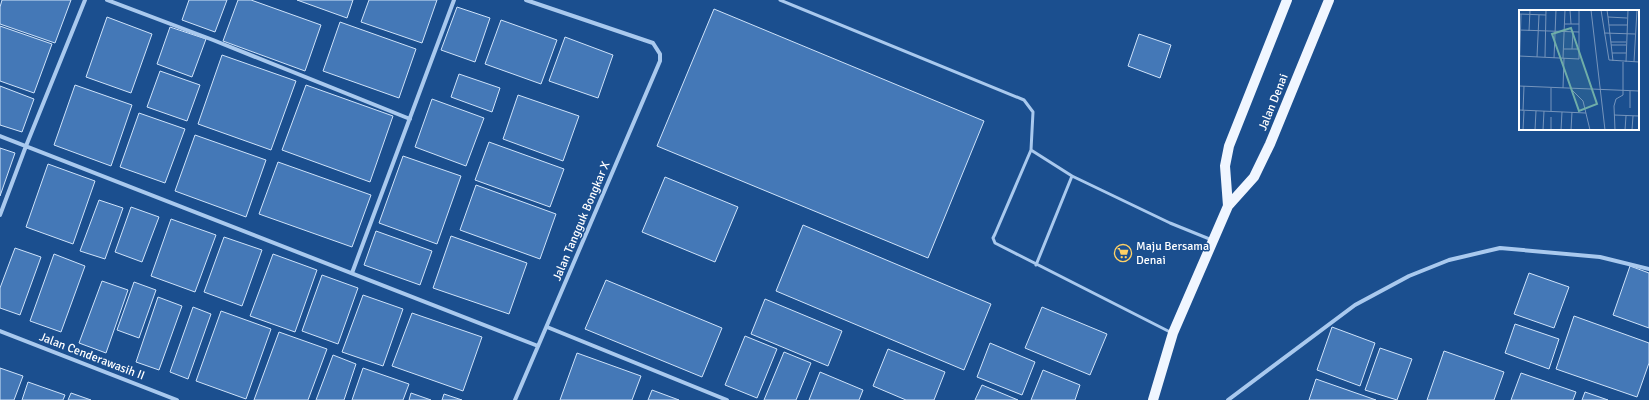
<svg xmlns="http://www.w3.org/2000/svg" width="1649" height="400" font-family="Signika,sans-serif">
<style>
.building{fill:#4478b7;stroke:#cfe3fa}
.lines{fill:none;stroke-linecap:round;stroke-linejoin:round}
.lane{stroke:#a9c9ee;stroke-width:3}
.street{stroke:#a9c9ee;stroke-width:4}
.primary{stroke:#f0f6ff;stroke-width:10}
.labels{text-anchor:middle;stroke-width:3;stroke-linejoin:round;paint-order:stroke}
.street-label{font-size:12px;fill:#fff;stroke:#1b4f8f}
.poi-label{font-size:12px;fill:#fff;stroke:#1b4f8f;text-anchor:start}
.inset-road{fill:none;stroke:#7695bc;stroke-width:1}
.view{fill:#6fada8;fill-opacity:0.15;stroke:#6fada8;stroke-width:2}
.inset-edge{fill:none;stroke:#fff;stroke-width:2}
</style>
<rect width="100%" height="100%" fill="#1b4f8f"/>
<!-- building -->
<path class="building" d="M2,0H71L55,43L0,24V7Z
M189,0H227L215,32L182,20Z
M238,0H251L321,25L305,71L223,41Z
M297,0H353L347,18Z
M369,0H437L422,43L361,22Z
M457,7L490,18L475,62L441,50Z
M714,9L984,121L928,258L657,146Z
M107,17L152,34L131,93L86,77Z
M501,20L557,40L541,84L485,64Z
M340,22L416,49L399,98L323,71Z
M0,26L52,44L34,93L0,81Z
M170,27L206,39L192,77L157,64Z
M1139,34L1171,45L1160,78L1128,66Z
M565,37L613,55L598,98L549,81Z
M222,55L296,81L271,150L198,124Z
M160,71L200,85L187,121L147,107Z
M459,74L500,88L492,112L451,97Z
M75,85L132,105L111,166L54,145Z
M306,85L393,116L370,182L282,150Z
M0,86L34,99L22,132L0,125Z
M518,95L579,116L563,161L503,139Z
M432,99L484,118L466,166L415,147Z
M139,113L185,129L165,183L120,167Z
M195,135L266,160L246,217L175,191Z
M489,142L564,169L550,207L475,180Z
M0,148L15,153L0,196Z
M403,156L461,176L437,244L379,223Z
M278,162L371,195L352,247L259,214Z
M48,164L95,181L73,244L26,227Z
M665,177L738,207L715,262L642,232Z
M476,185L556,214L540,259L460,230Z
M99,200L123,208L105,259L80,251Z
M131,207L159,217L142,262L115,252Z
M171,219L216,235L195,292L151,276Z
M803,225L991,304L964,370L776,291Z
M376,231L432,251L420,285L364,265Z
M451,236L527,263L509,314L433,288Z
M224,237L262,250L242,306L204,292Z
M15,248L41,257L20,315L0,308V288Z
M54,254L85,266L61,332L30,321Z
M273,254L317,270L295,332L250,316Z
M1630,266L1649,273V328L1613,315Z
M1529,273L1569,287L1554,328L1514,314Z
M322,275L358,288L338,344L302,331Z
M606,280L722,328L702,377L585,329Z
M102,281L128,290L106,353L79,343Z
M134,282L156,290L139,338L117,330Z
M363,295L403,309L383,366L342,352Z
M158,297L182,306L159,370L136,362Z
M765,299L842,331L828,366L751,334Z
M193,307L211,314L188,379L170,372Z
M1042,307L1107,334L1090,375L1025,348Z
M221,311L271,329L246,399L196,381Z
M412,313L482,337L463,391L392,366Z
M1574,316L1649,343V363L1637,397L1556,369Z
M1515,324L1559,339L1549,369L1505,353Z
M1332,327L1375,343L1360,386L1317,370Z
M279,332L327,349L308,400H254Z
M745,336L777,349L757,398L725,385Z
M990,343L1035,362L1022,395L977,377Z
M1380,348L1412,359L1397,400L1365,390Z
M888,349L945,372L934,400H906L873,386Z
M1444,351L1504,372L1494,400H1427Z
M784,352L811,363L796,400H764Z
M577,353L641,376L632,400H560Z
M333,355L356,364L344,400H316Z
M0,368L23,376L14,400H0Z
M363,368L409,384L403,400H352Z
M1043,370L1080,385L1075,400H1031Z
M820,372L863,390L859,400H809Z
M1521,373L1576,392L1573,400H1511Z
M1316,379L1376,400H1309Z
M28,382L65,395L63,400H22Z
M982,385L1018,400H975Z
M652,390L679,400H648Z
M1585,392L1608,400H1582Z
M71,393L91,400H68Z
M411,393L431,400H409Z
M444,394L462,400H442Z"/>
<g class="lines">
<!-- lane -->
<path class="lane" d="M780,0L1024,100L1033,112L1031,150L995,234L993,238L995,243L1172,333
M1031,150L1072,176L1036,265
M1072,176L1170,223L1212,240"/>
<!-- street -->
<path class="street" d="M107,0L213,40L410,119
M0,136L538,346
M0,215L26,146L85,0
M352,273L454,0
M547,327L727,400
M0,331L177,400
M515,400L660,61V54L653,43L526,0
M1228,400L1355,305L1409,276L1449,260L1500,248L1600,257L1649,269"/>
<!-- primary -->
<path class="primary" d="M1228,206L1225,166L1229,146L1287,0
M1153,400L1173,333L1228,206L1254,177L1270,144L1329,0"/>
</g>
<!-- icons -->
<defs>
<g id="supermarket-ring" transform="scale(0.9)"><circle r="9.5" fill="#1b4f8f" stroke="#ffd166" stroke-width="1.5"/><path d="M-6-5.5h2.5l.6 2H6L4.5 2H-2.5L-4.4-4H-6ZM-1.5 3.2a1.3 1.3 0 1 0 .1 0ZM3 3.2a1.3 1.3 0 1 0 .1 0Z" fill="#ffd166"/></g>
</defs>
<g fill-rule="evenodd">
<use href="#supermarket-ring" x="1123" y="253"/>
</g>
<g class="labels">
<!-- street labels -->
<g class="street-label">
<text transform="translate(1273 102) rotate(-68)" y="4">Jalan Denai</text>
<text transform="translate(581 221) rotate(-67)" y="4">Jalan Tangguk Bongkar X</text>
<text transform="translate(92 356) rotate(21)" y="4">Jalan Cenderawasih II</text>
</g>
<!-- poi labels -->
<g class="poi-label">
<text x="1136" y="250">Maju Bersama<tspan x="1136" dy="14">Denai</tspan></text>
</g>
</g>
<!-- overview -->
<g transform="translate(1519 10)">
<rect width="120" height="120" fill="#1b4f8f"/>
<path class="inset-road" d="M51,0L52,14M72,0L86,120M82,0L90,50L120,52M88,0L89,7L108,8M0,4L27,5M89,7L94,51M46,14H60M90,15H108M0,20L60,22M10,21L11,0M85,23L116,24M92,32H107M92,35H107M45,39H60M53,39L54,22M93,43H107M0,46L60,49V0M18,47L20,5M26,47L27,0M35,48L37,0M44,48L46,0M107,52L109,0M115,52L118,0M0,68L2,4M0,76L120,81M44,78L45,48M51,78L64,91L71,120M111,81V98M0,100L67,103M4,101L5,76M32,101V78M95,105L120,106M4,120L5,101M16,120L17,101M24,120L25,101M32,120V107M42,120L43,102M52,120L53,102M96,120L95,96L97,89L104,85V52M106,120L107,106M113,120L114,106"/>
<path class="view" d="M52,18L78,94L60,101L33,24Z"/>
<rect width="120" height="120" class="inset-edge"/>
</g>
</svg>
